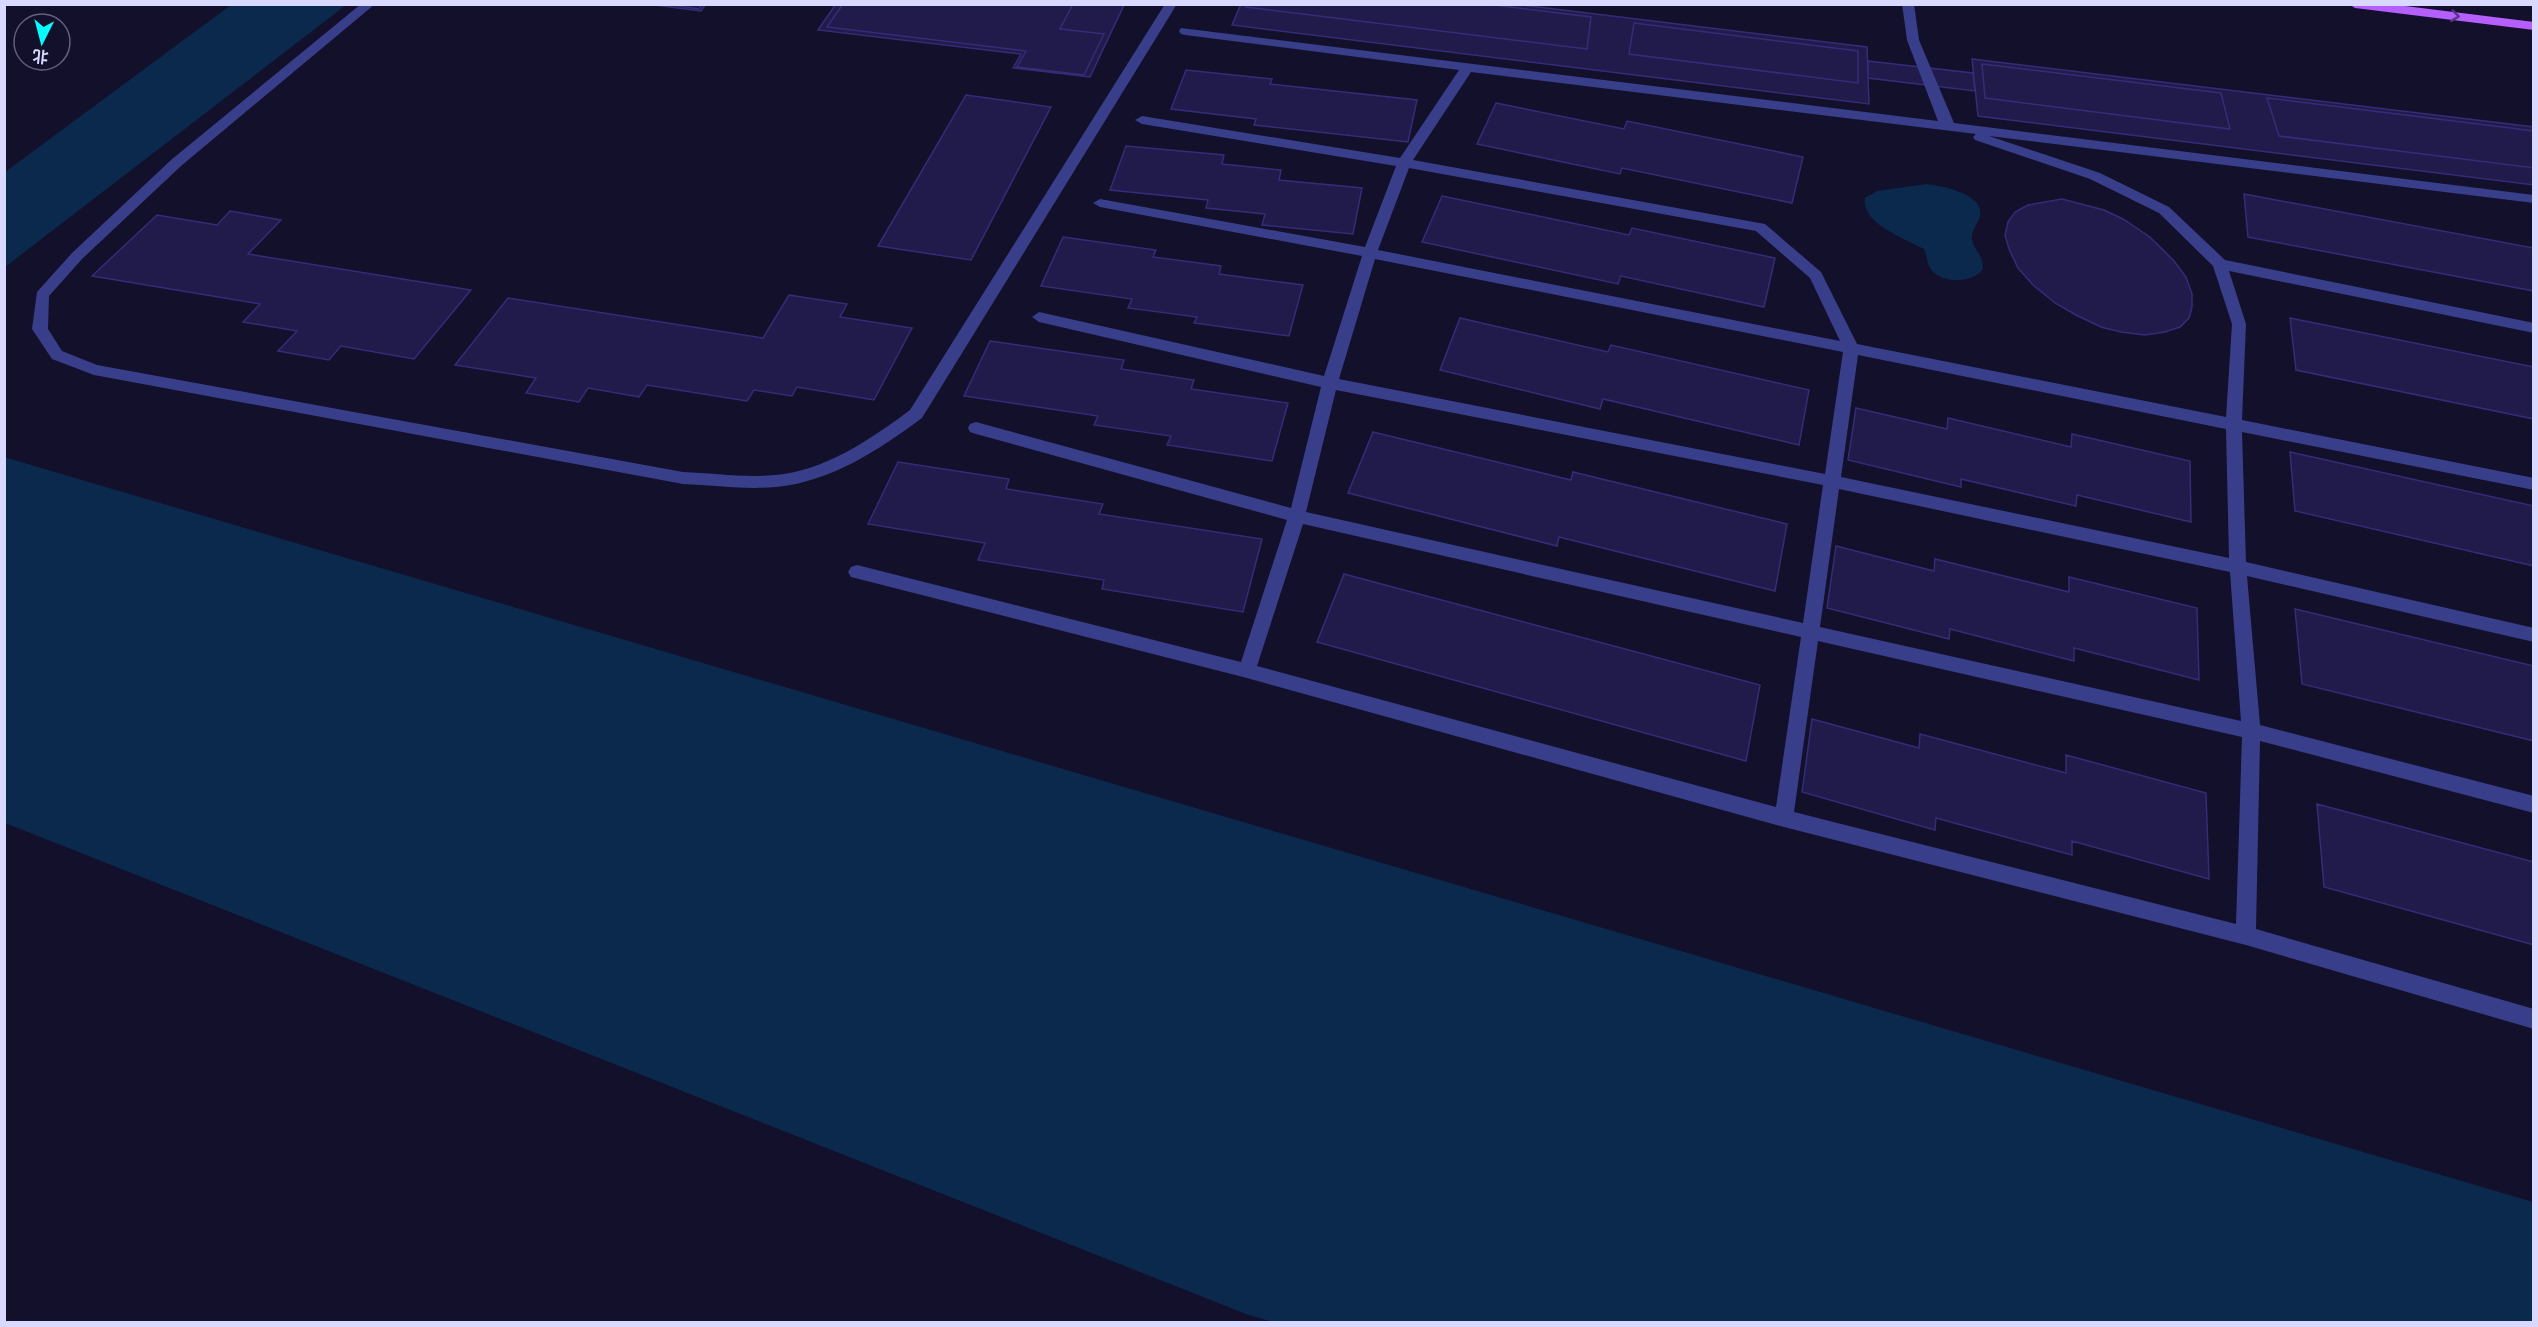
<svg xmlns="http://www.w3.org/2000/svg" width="2538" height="1327" font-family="'Nunito Sans','Noto Sans SC',sans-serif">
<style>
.water{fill:#0b294d}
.building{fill:#201b4b;stroke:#352c78;stroke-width:1.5}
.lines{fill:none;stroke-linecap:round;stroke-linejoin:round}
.minor{fill:#393e8a;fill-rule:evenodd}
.major{fill:#b55fff;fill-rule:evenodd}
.oneway{stroke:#5b348a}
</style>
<rect width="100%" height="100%" fill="#12102a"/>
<!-- water -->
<path class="water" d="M231,5H346L5,267V172Z
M1927,184C1942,186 1985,194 1980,216C1978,224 1971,231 1972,239C1973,250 1983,253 1983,269C1973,283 1941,285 1930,268C1927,263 1927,255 1924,249C1906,239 1861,224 1865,198L1877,191Z
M4,457L2533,1202V1322H1273L1246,1314L5,823Z"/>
<!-- building -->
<path class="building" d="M647,4H706L701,11Z
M665,4H703L699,9Z
M836,4H1116L1124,5L1090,77L1013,68L1021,54L818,30Z
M843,4H1073L1060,29L1104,34L1084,75L1017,67L1026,51L827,27Z
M1241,4H1513L1867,47L1869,104L1232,25Z
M1247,4H1486L1591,17L1587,49L1246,7Z
M1634,23L1858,51V83L1629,54Z
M1972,59L2534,127V185L1978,116Z
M1868,61L1973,73L1975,91L1868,78Z
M1982,64L2221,93L2230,129L1985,98Z
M1186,70L1272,79L1270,84L1417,100L1408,142L1254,125L1256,119L1171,109Z
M966,95L1051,107L971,260L878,246Z
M2267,98L2534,131V168L2279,136Z
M1496,103L1624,129L1627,121L1803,157L1792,203L1622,168L1620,174L1477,144Z
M1126,146L1224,155L1222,164L1281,170L1279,180L1362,188L1353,234L1262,225L1265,214L1206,208L1208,200L1110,190Z
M2244,194L2534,248V291L2248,237Z
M1442,196L1629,235L1632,228L1775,258L1764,307L1621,276L1618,284L1422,242Z
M2062,199L2104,210L2123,219L2150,237L2174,261L2186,277L2192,294V307L2189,318L2180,327L2165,332L2145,335L2121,332L2101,327L2076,315L2055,303L2033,285L2018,268L2009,249L2005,235L2008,222L2015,212L2028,205Z
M230,211L281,220L248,254L471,290L414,359L341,346L329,360L278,351L297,331L243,322L260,304L92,276L157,215L217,225Z
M1063,237L1156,250L1153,257L1221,266L1219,274L1303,285L1289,336L1194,323L1197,317L1128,308L1132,299L1041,286Z
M789,295L847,304L840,317L912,328L874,400L797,387L792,396L754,390L747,401L647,385L639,397L588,388L579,402L526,393L536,378L455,365L508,298L763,338Z
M1460,318L1608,352L1611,345L1809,390L1799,445L1603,399L1600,409L1440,370Z
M2290,318L2534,367V419L2296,370Z
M990,341L1124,360L1121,369L1194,380L1191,389L1288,403L1272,461L1167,445L1171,436L1094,425L1098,416L964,396Z
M1856,408L1947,429L1948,418L2071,447L2072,434L2190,461L2191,522L2077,495L2076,506L1961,479V487L1848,460Z
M1373,432L1571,480L1573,472L1787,524L1775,591L1559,537L1557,546L1348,493Z
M2290,452L2534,506V566L2295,511Z
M898,462L1009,479L1006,489L1103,504L1099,514L1262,539L1243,612L1102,589L1104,580L978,560L985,543L868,524Z
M1836,546L1934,571L1935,559L2069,592V577L2197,608L2199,680L2074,648V661L1950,629L1949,639L1827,608Z
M1344,574L1760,685L1746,761L1317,642Z
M2295,609L2534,666V741L2302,684Z
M1812,719L1919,748L1920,734L2066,773V755L2206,793L2209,879L2072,841V855L1936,818L1935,830L1802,792Z
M2317,804L2534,862V945L2324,887Z"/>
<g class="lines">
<!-- minor -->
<path class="minor" d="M361,4H375L181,166L82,259L49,296L48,329L62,351L97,365L683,472C713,473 745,478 775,475C825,471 871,439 910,410L1165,4H1177L922,418C879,450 830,482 776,487C745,490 714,485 683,484L94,375L52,359L32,329L37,292L72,253L171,160Z
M1902,4H1914L1919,40L1954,123L2534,195V203L1989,136L2100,173L2169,207L2225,260L2534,323V333L2229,271L2246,324L2242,420L2534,478V490L2242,432L2246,562L2534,628V642L2247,576L2260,725L2534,796V813L2260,741L2256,929L2534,1009V1029L2246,945L1784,827L1247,678L851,577L848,572L851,567L857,565L1241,662L1287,520L976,434L970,432L968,428L970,424L976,422L1291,508L1321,387L1039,322L1032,317L1039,312L1324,376L1362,256L1100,207L1093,203L1100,199L1365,247L1396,166L1142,124L1135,120L1142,116L1400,158L1459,70L1185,35L1181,34L1179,31L1181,28L1938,121L1907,40ZM1471,72L1976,134L1973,137L1975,140L2090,179L2159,213L2213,266L2232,324L2226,417L1857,344L1821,272L1765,224L1413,160ZM1409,168L1756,231L1810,278L1840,341L1378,250ZM1375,259L1843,352L1825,474L1339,379ZM1858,355L2226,429L2229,558L1841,477ZM1336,390L1823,485L1803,623L1306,512ZM1839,489L2230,572L2241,721L1820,627ZM1303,524L1801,637L1776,807L1257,666ZM1818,641L2242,737L2236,924L1794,812Z"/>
<!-- major -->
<path class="major" d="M2349,4H2389L2534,22V30L2355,8Z"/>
</g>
<!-- one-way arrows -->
<defs><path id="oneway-chevron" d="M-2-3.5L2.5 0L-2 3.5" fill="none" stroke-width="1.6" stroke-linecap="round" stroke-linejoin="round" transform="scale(1.5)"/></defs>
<use class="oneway" href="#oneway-chevron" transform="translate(2455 16) rotate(7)"/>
<!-- border -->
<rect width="2538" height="1327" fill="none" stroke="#d9d8ff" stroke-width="12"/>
<!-- north arrow -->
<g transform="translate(42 42) rotate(186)"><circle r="28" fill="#12102a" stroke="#62607f" stroke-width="1.5"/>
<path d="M0-4.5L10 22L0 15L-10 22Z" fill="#04fdff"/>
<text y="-9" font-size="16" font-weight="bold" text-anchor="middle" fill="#d9d8ff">北</text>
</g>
</svg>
